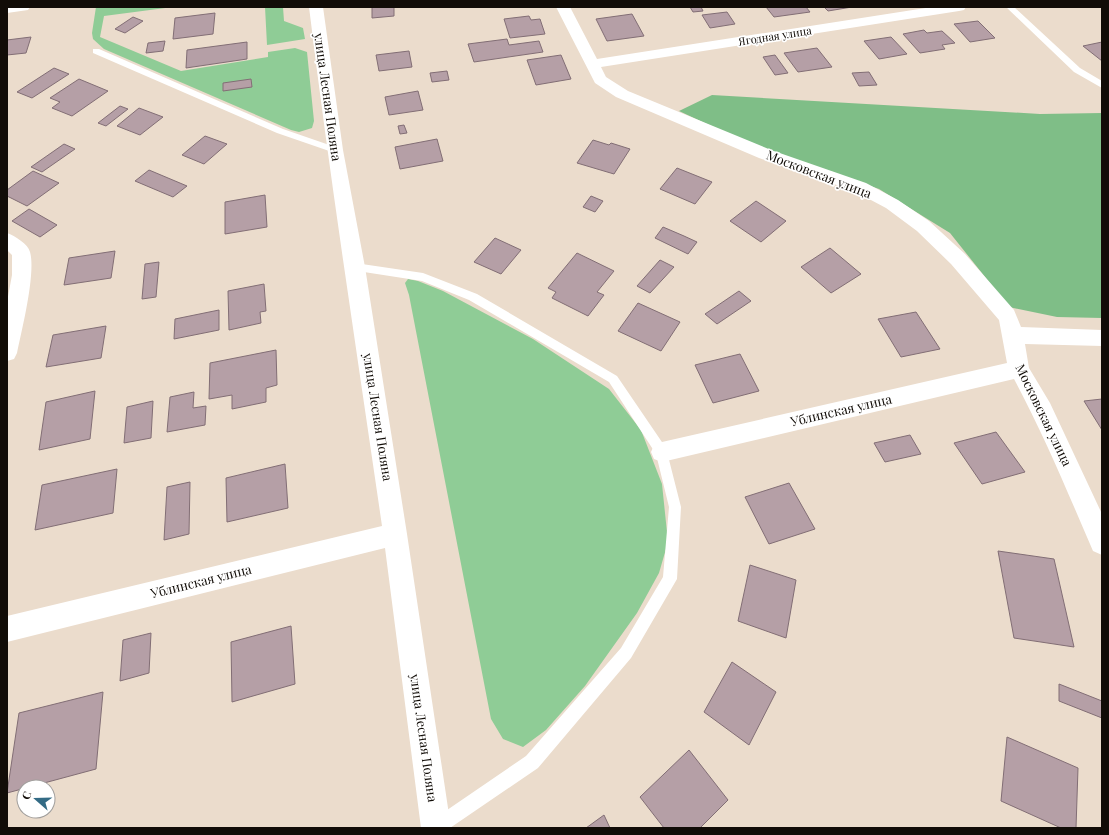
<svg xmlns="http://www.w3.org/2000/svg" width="1109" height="835" font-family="'Playfair Display',serif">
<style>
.green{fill:#8fcc96}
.forest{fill:#7fbe87}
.building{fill:#b59fa6;stroke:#826e75}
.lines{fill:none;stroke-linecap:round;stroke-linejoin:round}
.service{fill:#fff;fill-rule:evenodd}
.minor{fill:#fff;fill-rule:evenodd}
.secondary{fill:#fff;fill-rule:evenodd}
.labels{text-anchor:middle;stroke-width:3.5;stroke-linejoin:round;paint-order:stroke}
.far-street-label{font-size:11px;fill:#110c07;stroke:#fff}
.street-label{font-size:13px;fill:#110c07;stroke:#fff}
</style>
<rect width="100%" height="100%" fill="#ebdccc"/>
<!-- green -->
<path class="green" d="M96,7H173L104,16L100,37L181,71L268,57V52L295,48L307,52L314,121L312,128L299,132L291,130L104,49L93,39L92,33Z
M265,7H283L284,21L303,28L305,39L267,45Z
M408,279L418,281L443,291L533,339L609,389L641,430L662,484L668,542L659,573L637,613L585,686L546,730L523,747L503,739L491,719L409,295L405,283Z"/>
<!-- forest -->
<path class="forest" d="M712,95L1040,114L1102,113V318L1057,317L1009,307L950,233L879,189L754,146L679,111Z"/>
<!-- building -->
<path class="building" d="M372,7H394V16L372,18Z
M690,7H701L703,11L693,12Z
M766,7H806L810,12L774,17Z
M824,7H852L828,11Z
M727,12L735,24L710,28L702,15Z
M215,13L213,34L173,39L175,18Z
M632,14L644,36L607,41L596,19Z
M529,16L531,20L540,19L545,34L510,38L504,19Z
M133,17L143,21L125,33L115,29Z
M978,21L995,38L970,42L954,24Z
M924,30L927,33L942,31L955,43L942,45L945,49L920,53L903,34Z
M31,37L26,53L7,55V40Z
M891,37L907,54L879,59L864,41Z
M507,39L509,45L539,41L543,52L474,62L468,44Z
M165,41L163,51L146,53L148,43Z
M247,42V59L186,68L187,50Z
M1102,42V61L1083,46Z
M817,48L832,67L798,72L784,53Z
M409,51L412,67L379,71L376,55Z
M561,55L571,79L536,85L527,60Z
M775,55L788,73L775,75L763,57Z
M54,68L69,74L32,98L17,92Z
M447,71L449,80L432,82L430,73Z
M869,72L877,85L859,86L852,73Z
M79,79L108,91L72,116L52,108L60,102L50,98Z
M251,79L252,87L223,91V83Z
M418,91L423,110L389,115L385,97Z
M120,106L128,109L106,126L98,123Z
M139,108L163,117L140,135L117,126Z
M404,125L407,133L400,134L398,126Z
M205,136L227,144L204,164L182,155Z
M437,139L443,161L400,169L395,147Z
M593,140L609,145L611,143L630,149L614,174L577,163Z
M64,144L75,149L42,172L31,167Z
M677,168L712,182L695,204L660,189Z
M149,170L187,186L173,197L135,181Z
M33,171L59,183L27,206L7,196V190Z
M265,195L267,227L225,234V202Z
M591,196L603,201L595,212L583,207Z
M756,201L786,221L761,242L730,221Z
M29,209L57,225L40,237L12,221Z
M663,227L684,236L697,242L688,254L655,238Z
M495,238L521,250L501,274L474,262Z
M830,248L861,274L831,293L801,267Z
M115,251L111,278L64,285L69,258Z
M577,253L614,271L597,292L604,295L588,316L552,298L556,292L548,288Z
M660,260L674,267L650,293L637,286Z
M159,262L156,297L142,299L145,264Z
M264,284L266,311L260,312L261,323L229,330L228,291Z
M739,291L751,301L717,324L705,314Z
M638,303L680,322L661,351L618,331Z
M219,310V330L174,339L175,319Z
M916,312L940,349L901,357L878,319Z
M106,326L101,358L46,367L53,335Z
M276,350L277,385L266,388V402L232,409V395L209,399L210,363Z
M740,354L759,391L713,403L695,365Z
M95,391L90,439L39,450L46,402Z
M194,392L193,408L206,406L205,425L167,432L170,397Z
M1102,399V430L1084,401Z
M153,401L151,438L124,443L127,407Z
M996,432L1025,472L982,484L954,443Z
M910,435L921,454L885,462L874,443Z
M285,464L288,508L227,522L226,478Z
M117,469L113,513L35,530L42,485Z
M190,482L189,534L164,540L167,487Z
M789,483L815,529L769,544L745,497Z
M998,551L1054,559L1074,647L1014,638Z
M750,565L796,580L786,638L738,621Z
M291,626L295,684L232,702L231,642Z
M151,633L149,673L120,681L123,640Z
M732,662L776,692L749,745L704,712Z
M1059,684L1102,701V718L1059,701Z
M103,692L96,769L7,793L19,713Z
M1007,737L1078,768L1076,828H1061L1001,801Z
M689,750L728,800L700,828H664L640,797Z
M604,815L610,828H586Z"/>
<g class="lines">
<!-- service -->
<path class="service" d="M1006,7H1014L1080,68L1102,81V88L1074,72Z
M93,49H99L283,129L338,148L340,150L335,153L277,133L93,53Z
M355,263L423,273L477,294L617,376L666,448L681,507L677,579L631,658L538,768L450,828L429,827L431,821L526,756L621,648L663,577L669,507L656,454L609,382L469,300L422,281L351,270L350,267L351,264Z"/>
<!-- minor -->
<path class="minor" d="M309,7H323L343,150L365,267L407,534L451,828H421L385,548L7,642V616L382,526C357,353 330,180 309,7Z
M556,7H570L597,59L932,7H966L964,10L959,11L601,67L606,77L628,91L771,150L866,183L898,200L929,221L965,254L1014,310L1021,327L1102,330V346L1025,344L1029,368L1050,403L1102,514V555L1093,551C1068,493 1044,435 1014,379L662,462L654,459L651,452L654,445L662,442L1007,363L999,320L951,264L917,231L886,208L854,191L759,158L616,97L595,83Z
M7,233C15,236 28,244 30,252C36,273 22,329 17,353L14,359L7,361V302L12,275V255L7,250Z"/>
<!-- secondary -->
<path class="secondary" d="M7,7H30L28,10L7,13Z"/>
</g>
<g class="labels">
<!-- far-street labels -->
<g class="far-street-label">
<text transform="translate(775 36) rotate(-9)" y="4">Ягодная улица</text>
</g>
<!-- street labels -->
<g class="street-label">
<text transform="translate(328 97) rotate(82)" y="5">улица Лесная Поляна</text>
<text transform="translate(819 174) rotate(21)" y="5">Московская улица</text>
<text transform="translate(841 410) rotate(-13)" y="5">Ублинская улица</text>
<text transform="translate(1044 415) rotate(64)" y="5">Московская улица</text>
<text transform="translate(378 417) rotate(81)" y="5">улица Лесная Поляна</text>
<text transform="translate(201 581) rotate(-14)" y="5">Ублинская улица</text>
<text transform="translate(424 738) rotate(82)" y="5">улица Лесная Поляна</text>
</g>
</g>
<!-- border -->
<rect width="1109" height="835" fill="none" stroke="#110c07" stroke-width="16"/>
<!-- north arrow -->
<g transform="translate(36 799) rotate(290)"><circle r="19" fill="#ffffff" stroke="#a09e9c"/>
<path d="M0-3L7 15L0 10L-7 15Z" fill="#336b85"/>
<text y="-6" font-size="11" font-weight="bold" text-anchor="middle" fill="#110c07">С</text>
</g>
</svg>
